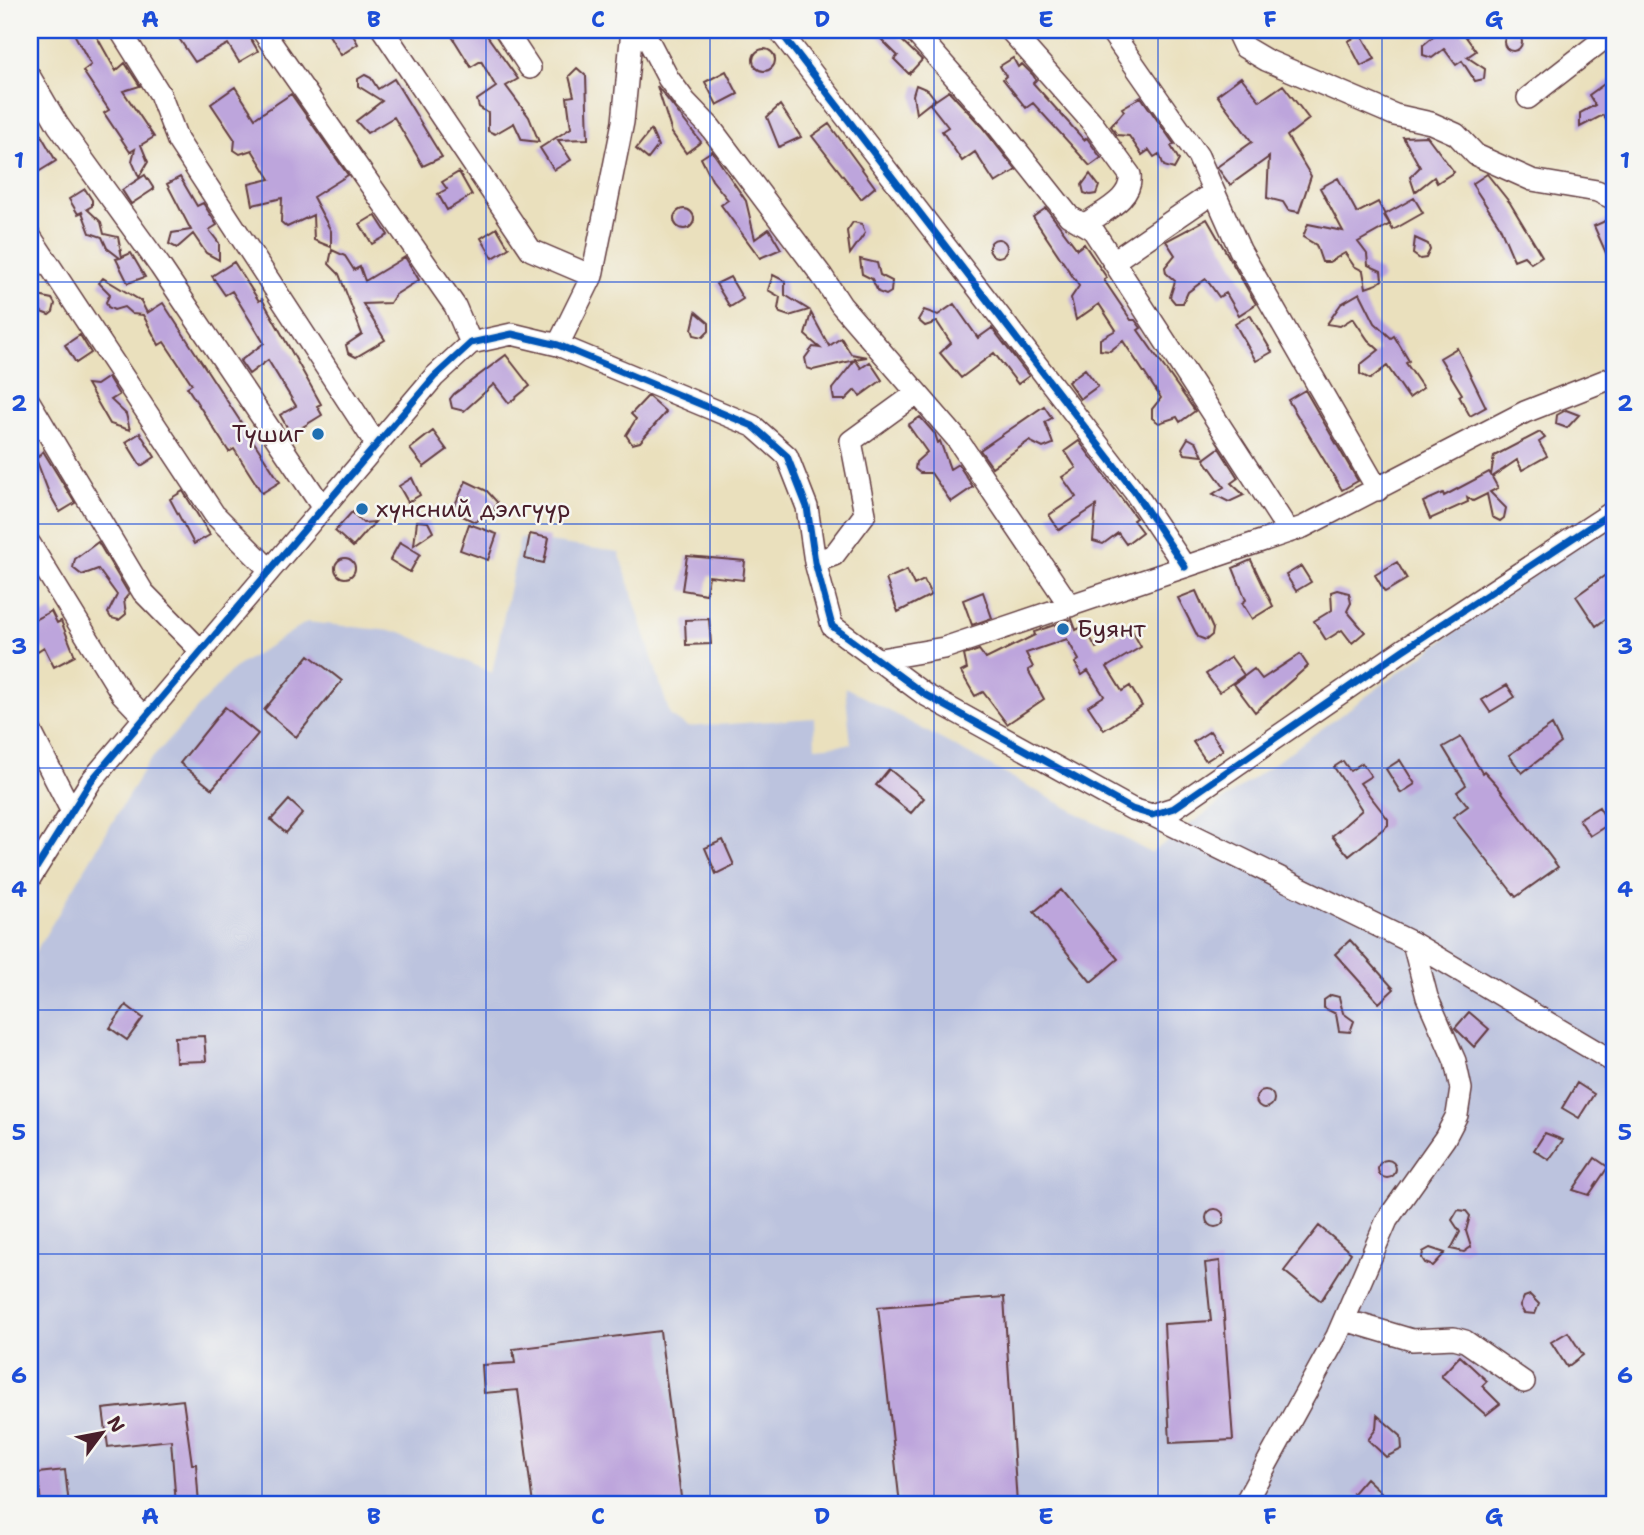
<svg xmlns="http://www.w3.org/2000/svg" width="1644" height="1535" font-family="'Shantell Sans',sans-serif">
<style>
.industrial{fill:#bcc3de}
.building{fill:#bda5dc}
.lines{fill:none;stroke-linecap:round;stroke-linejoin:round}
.street-casing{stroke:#623c41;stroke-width:24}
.street{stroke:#fff;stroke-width:21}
.cycleway-casing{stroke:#f6f6f2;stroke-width:11}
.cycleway{stroke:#0057b8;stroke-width:7}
.grid{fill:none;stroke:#1d4ed8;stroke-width:2;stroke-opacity:0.55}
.poi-dot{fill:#1f6fb2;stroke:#f6f6f2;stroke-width:2.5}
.labels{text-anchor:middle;stroke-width:5;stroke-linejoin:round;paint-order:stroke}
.poi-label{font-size:24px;fill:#4a1f2b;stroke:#f6f6f2;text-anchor:start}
.neatline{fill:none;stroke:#1d4ed8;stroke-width:2.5}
.grid-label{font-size:23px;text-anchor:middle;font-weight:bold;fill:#1d4ed8}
</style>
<rect width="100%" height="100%" fill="#f6f6f2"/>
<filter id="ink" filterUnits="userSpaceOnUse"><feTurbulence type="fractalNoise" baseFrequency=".0143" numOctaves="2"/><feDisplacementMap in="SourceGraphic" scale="14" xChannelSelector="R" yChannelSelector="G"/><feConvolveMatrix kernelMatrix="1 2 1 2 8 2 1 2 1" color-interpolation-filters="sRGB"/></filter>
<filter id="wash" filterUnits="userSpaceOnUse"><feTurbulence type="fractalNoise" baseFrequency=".00686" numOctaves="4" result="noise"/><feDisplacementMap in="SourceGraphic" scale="28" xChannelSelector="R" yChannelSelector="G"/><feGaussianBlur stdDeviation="1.57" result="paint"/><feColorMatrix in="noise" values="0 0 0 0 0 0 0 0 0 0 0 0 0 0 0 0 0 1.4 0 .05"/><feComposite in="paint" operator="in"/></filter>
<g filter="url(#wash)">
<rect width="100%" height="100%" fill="#eae0bd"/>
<!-- industrial -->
<path class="industrial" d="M1614,516V1505H30V961L147,764L233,669L307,622L401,632L492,673L520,538L619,552L670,715L687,727L814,718L815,747L851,744L845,687L1151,853Z"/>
<g id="blocks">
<!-- building -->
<path class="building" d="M72,30H93L116,71L125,63L140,86L123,91L154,137L141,145L148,162L139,177L132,161L135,149L130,152L104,113L109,110L83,71L91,65Z
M189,30H249L248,34L258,51L239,62L228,44L195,62L178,37Z
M326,30H350L358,44L341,55Z
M448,30H483L518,79L506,86L529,117L539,142L522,140L514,123L495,134L488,131V113L479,107L477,100L496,87L481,61L471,67Z
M872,30H891L922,60L909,74L894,59L898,56Z
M1441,30H1461L1476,51L1467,57L1485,69L1484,79L1475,81L1462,61L1456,65L1444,49L1432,58L1423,55V45Z
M1504 42a9 9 0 1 1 18 0a9 9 0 1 1-18 0Z
M1361,34L1375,59L1361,66L1348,41Z
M753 60a11 11 0 1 1 22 0a11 11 0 1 1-22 0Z
M1013,58L1018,67L1022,64L1033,75L1036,80L1033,83L1084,140L1087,138L1101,158L1090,166L1033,103L1026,108L1003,79L1006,76L1000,66Z
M577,68L586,76L588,139L558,140L571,160L554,170L540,148L571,128L567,97L574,96L569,76Z
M726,71L738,94L717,105L705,82Z
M365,75L371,78L378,89L394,79L442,157L423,166L394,117L367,133L356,121L382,101L358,86V79Z
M1241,77L1260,101L1283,85L1309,119L1287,136L1311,176L1299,212L1288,210L1283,202L1267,198L1269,157L1230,185L1217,167L1252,142L1217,95Z
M1614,77V132L1603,115L1580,127V113L1595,105L1589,95Z
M916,85L928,90L935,99L916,114L913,95Z
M657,86L701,142L686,153L672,133Z
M235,87L255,118L291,94L348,175L313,197L331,231V247L314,240L313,215L287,227L281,222L282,198L253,205L249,184L270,179L252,150L240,154L234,150L235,140L211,104Z
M949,91L982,127L1016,170L995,183L975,152L962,161L942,131L948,127L930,104Z
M1141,97L1174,144L1171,146L1179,160L1174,169L1164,166L1159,154L1154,157L1149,150L1142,155L1129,136L1117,135L1111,126L1124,111L1122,108Z
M780,105L801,137L779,147L767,117Z
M30,116L56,161L30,177Z
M829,124L875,187L861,199L812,136Z
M651,130L658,146L648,159L636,149Z
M1427,136L1454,172L1437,183L1434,177L1415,192L1410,177L1420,167L1403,137Z
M712,151L746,201L755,239L769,229L781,249L760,258L721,205L728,200L712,180L701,158Z
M459,172L472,195L447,210L438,194L447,189L442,182Z
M1090,174L1099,186L1096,194L1090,195L1084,193L1082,185Z
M1487,174L1510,203L1542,256L1531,263L1524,256L1514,260L1499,225L1472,184Z
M145,175L154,189L131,204L122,190Z
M180,177L197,206L203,203L217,225L209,230L219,243V260L206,253L193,234L177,248L169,244L172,233L191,230L167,184Z
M1338,178L1357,213L1378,202L1390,224L1358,242L1367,254L1368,265L1381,271L1382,280L1377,284L1366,288L1363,271L1354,266L1345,253L1329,262H1322L1316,245L1303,237L1308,224L1343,231L1320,188Z
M85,189L92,200V206L87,209L101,222L104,234L118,237L122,257L131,253L145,277L128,283L116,259L120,258L107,248L102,237L90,233L82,212L78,214L69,199Z
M1414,198L1423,213L1393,230L1384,215Z
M1046,208L1077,249L1084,244L1107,278L1104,280L1131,320H1135L1141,328L1138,330L1195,411L1180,422L1177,417L1159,423L1152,418V409L1161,398L1123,341L1110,351L1100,350V339L1116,330L1099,304L1076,320L1071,298L1079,286L1033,217Z
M674 219a10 10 0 1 1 20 0a10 10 0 1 1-20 0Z
M375,215L388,235L372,244L360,224Z
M1614,217V271L1594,226Z
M1207,219L1256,304L1239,315L1226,293L1219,297L1206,279L1188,292L1183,303H1175L1170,297L1175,281L1166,273L1165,267L1175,255L1166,241Z
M853,222L862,224L865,233L850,254L847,231Z
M497,228L509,248L493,258L481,238Z
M1415,238L1428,244L1430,250L1426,258L1420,259L1413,254Z
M989 248a9 9 0 1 1 18 0a9 9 0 1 1-18 0Z
M332,250L345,256L354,270L360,267L365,281L405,257L419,280L395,295L390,303L363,304L385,340L356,357L348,353L346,345L362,334L339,274L329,264Z
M860,259L877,263L880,275L892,281L891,292L886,295L878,292L872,279L862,274Z
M234,262L259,301L262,299L321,404L317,406L322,415L291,434L280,415L296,406L268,360L249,374L240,361L264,343L232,291L225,295L212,276Z
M773,275L785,281V295L809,310L789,316L780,313L778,309L780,297L768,290Z
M730,277L743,299L730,307L716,284Z
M103,278L141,301L147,313L163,303L280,482L262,493L234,449L229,452L187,387L192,384L164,342L159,345L143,315L132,314L124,307L114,310L108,307L106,302L110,294L99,283Z
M1360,293L1375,323L1391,338L1394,336L1409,361L1406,363L1423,388L1409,398L1387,366L1370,379L1360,374V365L1379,350L1368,340L1353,318L1340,326L1327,324L1341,304Z
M33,295L52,299L55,304L53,312L49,315L41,312Z
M954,304L978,338L992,328L1029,376L1018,384L994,353L961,378L940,353L951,343L937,322L925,326L918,320L924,310L938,315Z
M696,312L709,323V331L703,337L694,335L692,329Z
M811,313L829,346L841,338L851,354L867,357L855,359L861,368L870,362L882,380L860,396L855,390L845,400H834L832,389L855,360L813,370L807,368L805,358L813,347L820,348L805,335Z
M1250,315L1272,352L1256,361L1235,324Z
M80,335L91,353L76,363L65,345Z
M1457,348L1486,407L1470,416L1459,396L1462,394L1440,358Z
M506,355L530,386L509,403L494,384L464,411L452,408L450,399L454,394Z
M1085,369L1098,386L1080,399L1068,382Z
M108,377L119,395L111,400L126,414L130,430L110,424L87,384L96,385Z
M1305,390L1358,481L1342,490L1288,400Z
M648,396L666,412L640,442L632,444L626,435L636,419L631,414Z
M1044,406L1052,418L1045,422L1053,444L1043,448L1029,441L992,467L980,450Z
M1566,410L1579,415L1567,428L1556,424L1557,415Z
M920,417L935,434L938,443L940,441L950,469L958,464L973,487L951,502L931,473H920L915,469L916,462L927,452L908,425Z
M433,431L447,450L424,467L410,449Z
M1540,432L1545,438L1539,442L1547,456L1522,470L1517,460L1492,477L1498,488L1490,492L1506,508L1504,518L1500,521L1492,517L1487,494L1473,501L1467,497L1468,502L1430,519L1423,502L1443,493L1444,496L1489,472L1491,475L1494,456Z
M140,433L155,457L141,466L126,442Z
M1188,438L1197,443L1203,456L1185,454L1182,448Z
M1079,441L1136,518L1133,520L1142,532L1126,544L1118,533L1103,544L1093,541L1096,506L1059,530L1049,515L1076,497L1062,477L1076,468L1065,451Z
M1219,448L1238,478L1231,483L1244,495L1229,502L1213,494L1224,487L1204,459Z
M43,451L75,503L60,512L49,493L36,459Z
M412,478L420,495L408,502L399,486Z
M466,481L487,491L497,502L494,510L475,522L452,511Z
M183,491L210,535L194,544L170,499Z
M352,512L363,523L375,522L353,547L335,531Z
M417,521L428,522L433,532L414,545Z
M469,524L497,534L488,560L460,550Z
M530,534L549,538L544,563L525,559Z
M98,542L129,594L124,600L126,614L119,620L111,618L108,613L117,595L98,569L82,575L73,568L75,559Z
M400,542L420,554L410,572L390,560Z
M687,556L745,561L743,580L709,576L706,594L682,590Z
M335 568a10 10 0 1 1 20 0a10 10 0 1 1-20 0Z
M1251,560L1273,606L1252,619L1242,603L1246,600L1233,568Z
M1397,562L1407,579L1385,592L1375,575Z
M1301,566L1311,582L1296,591L1286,575Z
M1614,569V613L1596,626L1576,596Z
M907,570L914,585L924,580L931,595L898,612L886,579Z
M1337,590L1349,593L1351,603L1347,611L1365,632L1352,643L1342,630L1326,640L1314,621L1332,610L1331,592Z
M1196,591L1213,629L1212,635L1206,640L1198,637L1178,598Z
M983,592L992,618L972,625L963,600Z
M51,611L57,623L61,621L75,656L54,667L44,647L36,652L30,640V622Z
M709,619L711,644L686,645L685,620Z
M1072,619L1076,630L1084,626L1096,648L1131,629L1141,647L1107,667L1122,691L1130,686L1142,706L1104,730L1088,706L1104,696L1088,671L1082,675L1075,663L1079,660L1067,639L1026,653L1033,667L1028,670L1044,699L1007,724L983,692L975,696L961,672L967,669L964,655L979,650L986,659L1035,635L1034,632Z
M1300,654L1308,666L1255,712L1234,684L1254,669L1262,679Z
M309,655L342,681L296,737L264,710Z
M1231,657L1244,675L1219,692L1206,674Z
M1507,685L1515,697L1490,712L1482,700Z
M225,707L258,734L212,789L180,763Z
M1552,725L1561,743L1522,773L1509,755Z
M1210,731L1223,750L1206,761L1193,742Z
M1461,737L1482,773L1484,771L1496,784L1558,867L1516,897L1453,817L1468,806L1457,792L1466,785L1443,747Z
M1400,760L1415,784L1401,793L1386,769Z
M1343,761L1350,771L1362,763L1371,776L1360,783L1388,819V825L1349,856L1332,836L1362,810L1334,767Z
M889,769L924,798L911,813L876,785Z
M289,800L303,813L286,833L271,820Z
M1599,807L1609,824L1590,836L1579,819Z
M723,840L734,865L716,874L705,848Z
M1061,890L1118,959L1091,982L1034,912Z
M1350,940L1394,989L1379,1003L1335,954Z
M1331,995L1339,997L1343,1013L1354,1021L1350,1032L1339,1031L1336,1014L1324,1008V1000Z
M126,1005L143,1018L127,1040L110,1028Z
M1469,1012L1489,1029L1474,1047L1455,1028Z
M204,1036L206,1061L176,1062L175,1037Z
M1577,1083L1594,1094L1579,1118L1562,1108Z
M1256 1099a9 9 0 1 1 18 0a9 9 0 1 1-18 0Z
M1545,1133L1563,1140L1549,1160L1534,1150Z
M1595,1158L1608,1167L1589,1195L1573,1190Z
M1378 1169a9 9 0 1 1 18 0a9 9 0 1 1-18 0Z
M1206 1218a9 9 0 1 1 18 0a9 9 0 1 1-18 0Z
M1458,1210L1466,1211L1470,1216L1466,1231L1471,1247L1464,1252L1451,1249L1460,1232L1452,1220Z
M1319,1226L1351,1253L1321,1301L1284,1271Z
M1430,1248L1445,1253L1433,1266L1425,1263L1422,1258L1423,1252Z
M1220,1261L1233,1440L1170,1443L1164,1324L1211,1321L1205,1263Z
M1530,1295L1539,1304L1535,1314L1524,1313L1520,1306L1524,1297Z
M1004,1297L1017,1505H900L878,1307Z
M660,1331L682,1505H533L518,1390L484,1393L482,1365L515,1363L513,1349Z
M1568,1332L1583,1355L1567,1367L1551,1342Z
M1460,1356L1487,1381L1482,1386L1500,1404L1486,1415L1441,1376Z
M183,1400L192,1464H196L199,1505H176L171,1440L108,1447L103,1409Z
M1377,1415L1401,1436L1402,1449L1386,1457L1368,1440L1376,1429Z
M65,1470L69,1505H41L38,1473Z
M1366,1478L1381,1492L1369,1505L1353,1493Z"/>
</g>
</g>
<g filter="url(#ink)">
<use href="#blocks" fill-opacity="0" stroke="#623c41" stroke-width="2"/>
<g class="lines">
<!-- street casing -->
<g class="street-casing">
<path id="street" d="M120,30L160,94L178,141L376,444
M262,30L455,306L471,343
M383,30L531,250L592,276
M505,30L530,68
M643,30L668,78L685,101L710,127L822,276L841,305L957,439L1070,606
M779,30L1134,491L1185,567
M913,30L992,119L1069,216L1093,230L1289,532
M1010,30L1090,120L1130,175C1133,199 1103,211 1086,224
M1110,30L1198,156L1240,250L1378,490
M1236,30L1244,47L1266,60L1395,115L1431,123L1456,134L1476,155L1532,180L1597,191L1614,199
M30,77L58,125L160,266L323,508
M1528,98L1614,31
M30,236L214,514L270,570
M1114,261L1214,192
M558,345L592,276L623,122L632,30
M30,403L143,592L202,652
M30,544L122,694L144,717
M815,562L834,555L865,514L851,441L917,393
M875,660L944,648L1303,527L1525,412L1614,377
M30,730L72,812
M1152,815L1413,943L1614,1062
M30,878L91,781L434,377L471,343L512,334L558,345L753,426L787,456L807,507L815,562L832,626L924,694L1132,809L1152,815L1174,808L1403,650L1614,511
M1345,1320L1412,1340L1454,1338L1465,1341L1524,1382
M1244,1505L1337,1336L1387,1220L1445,1138L1457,1115L1461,1089L1455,1061L1427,997L1413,943"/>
</g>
<!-- street -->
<use href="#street" class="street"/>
<!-- cycleway casing -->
<g class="cycleway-casing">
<path id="cycleway" d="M779,30L1134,491L1185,567
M30,878L91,781L434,377L471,343L512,334L558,345L753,426L787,456L807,507L815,562L832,626L924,694L1132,809L1152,815L1174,808L1403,650L1614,511"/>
</g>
<!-- cycleway -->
<use href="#cycleway" class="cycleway"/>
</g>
</g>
<!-- grid -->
<path class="grid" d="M262,30V1505M486,30V1505M710,30V1505M934,30V1505M1158,30V1505M1382,30V1505M30,282H1614M30,524H1614M30,768H1614M30,1010H1614M30,1254H1614"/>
<!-- markers -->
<g class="poi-dot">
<circle cx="318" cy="434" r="7"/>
<circle cx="362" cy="509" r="7"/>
<circle cx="1063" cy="629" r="7"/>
</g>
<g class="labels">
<!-- poi labels -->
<g class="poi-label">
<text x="304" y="442" text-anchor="end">Түшиг</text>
<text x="376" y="517">хүнсний дэлгүүр</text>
<text x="1077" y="637">Буянт</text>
</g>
</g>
<!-- margin -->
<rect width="1644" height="1535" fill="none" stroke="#f6f6f2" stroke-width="77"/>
<!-- north arrow -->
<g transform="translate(102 1433) rotate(58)" stroke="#f6f6f2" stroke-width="5" paint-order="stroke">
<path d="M0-5L12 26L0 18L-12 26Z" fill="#4a1f2b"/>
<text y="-10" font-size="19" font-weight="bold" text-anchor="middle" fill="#4a1f2b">N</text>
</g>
<rect x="38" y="38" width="1568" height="1458" class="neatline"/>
<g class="grid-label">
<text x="150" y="27">A</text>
<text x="374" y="27">B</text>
<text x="598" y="27">C</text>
<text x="822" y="27">D</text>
<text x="1046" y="27">E</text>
<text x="1270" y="27">F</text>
<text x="1494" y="27">G</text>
<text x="19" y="168">1</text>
<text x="1625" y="168">1</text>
<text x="19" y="411">2</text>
<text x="1625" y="411">2</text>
<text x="19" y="654">3</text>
<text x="1625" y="654">3</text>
<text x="19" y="897">4</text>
<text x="1625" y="897">4</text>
<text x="19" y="1140">5</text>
<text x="1625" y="1140">5</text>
<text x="19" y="1383">6</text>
<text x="1625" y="1383">6</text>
<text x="150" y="1524">A</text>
<text x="374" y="1524">B</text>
<text x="598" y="1524">C</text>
<text x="822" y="1524">D</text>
<text x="1046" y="1524">E</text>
<text x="1270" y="1524">F</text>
<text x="1494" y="1524">G</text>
</g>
</svg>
